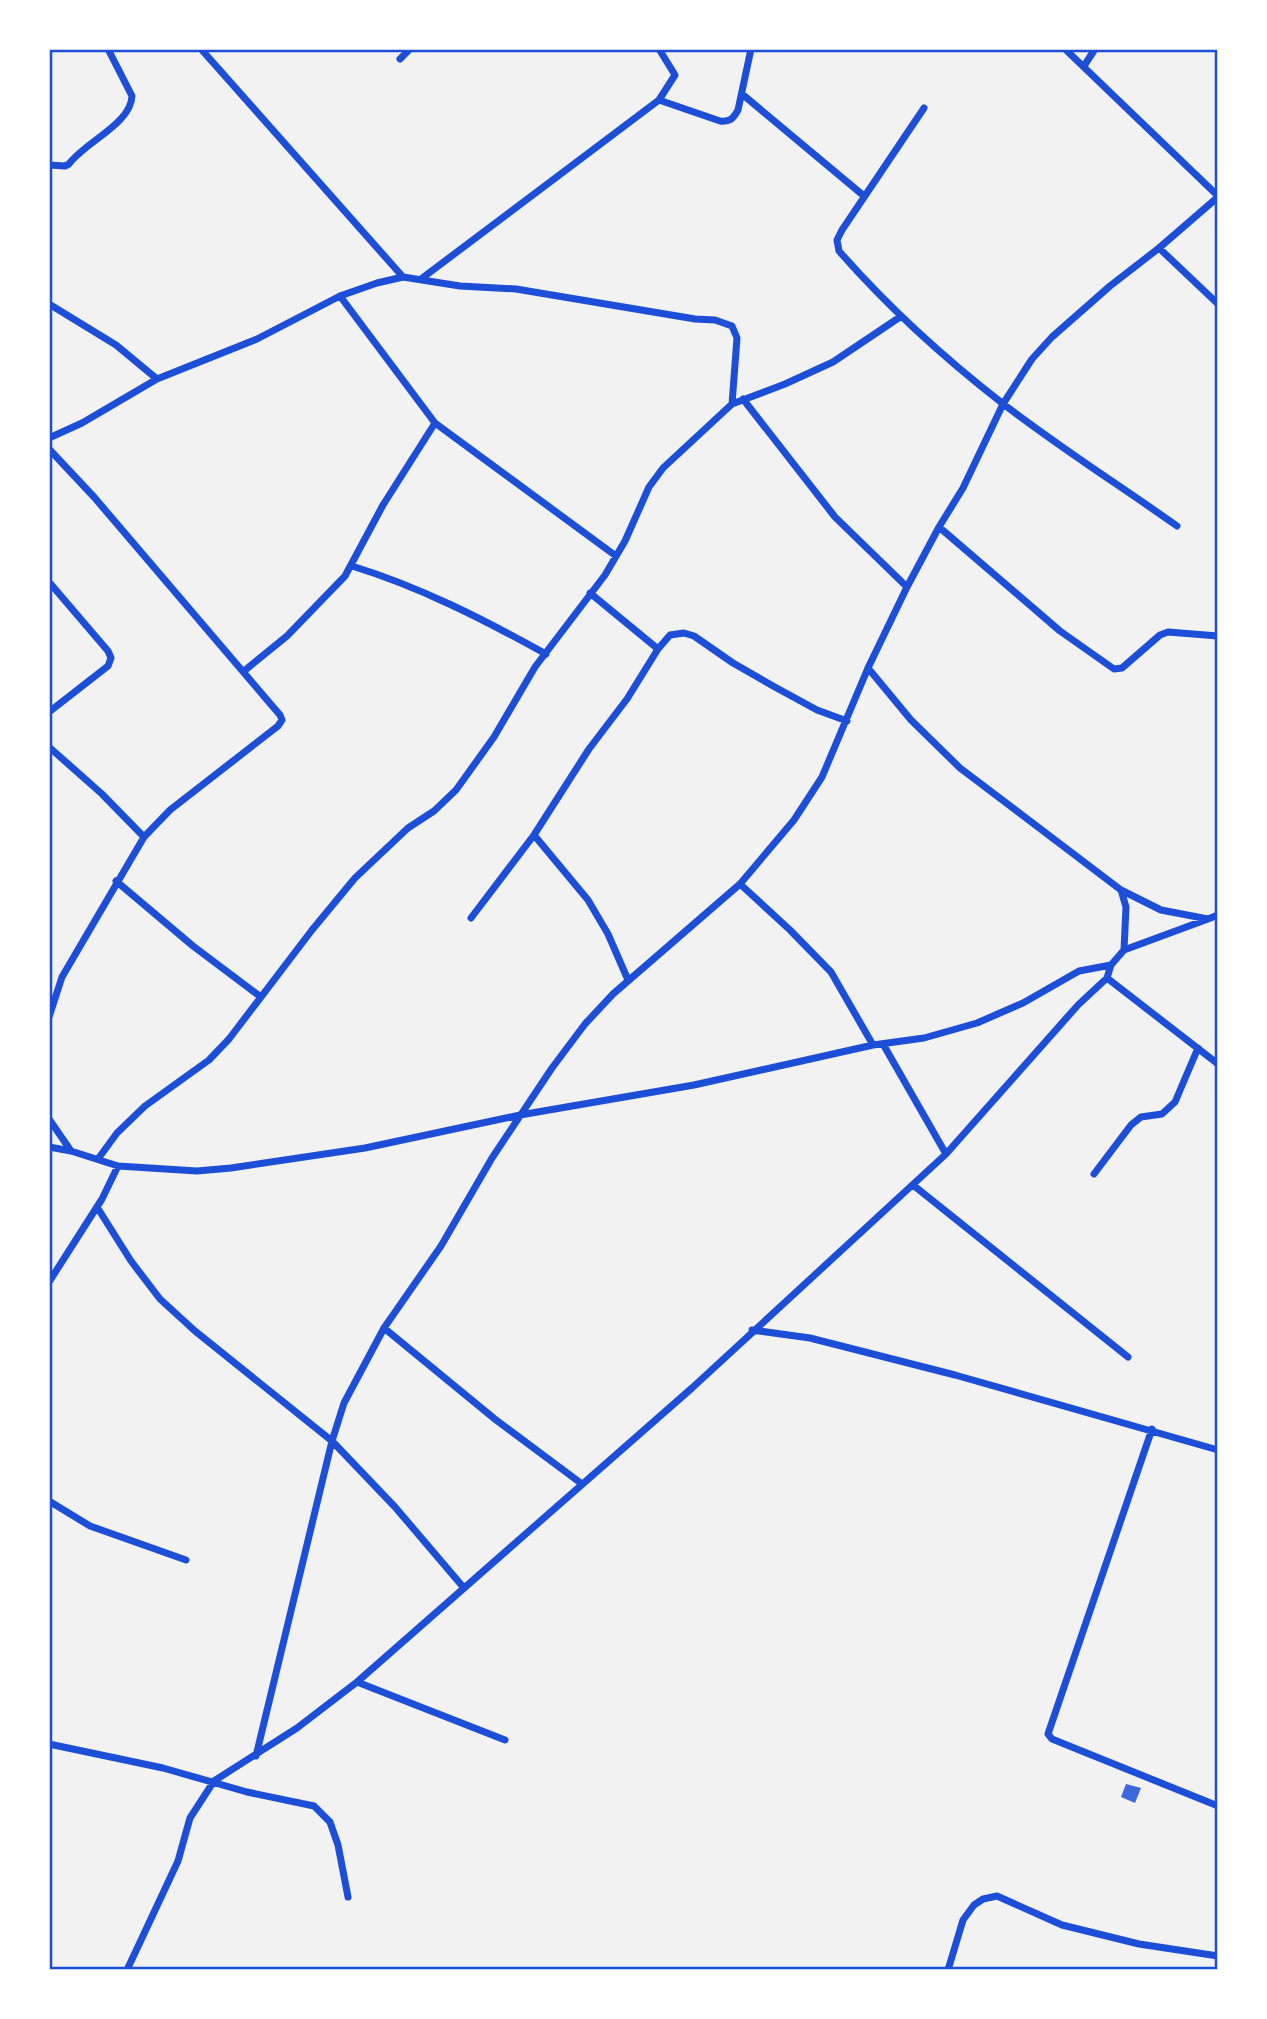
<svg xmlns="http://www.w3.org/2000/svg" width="1267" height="2019" font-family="'Noto Sans',sans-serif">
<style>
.building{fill:#3d67dc}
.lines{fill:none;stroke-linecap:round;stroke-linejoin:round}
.minor{stroke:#1d4ed8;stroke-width:7}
.neatline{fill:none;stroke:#1d4ed8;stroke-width:2.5}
</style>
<rect width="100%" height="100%" fill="#f2f2f2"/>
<!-- building -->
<path class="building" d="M1126,1784L1141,1788L1135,1803L1121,1797Z"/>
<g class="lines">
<!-- minor -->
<path class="minor" d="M201,49L403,277
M1065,49L1218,196
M400,59L410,49
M1084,66L1095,49
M742,94L864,196
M659,100L720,121C730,122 733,119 738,110L751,49
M924,108L842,230L837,240L839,251C888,307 943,357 1002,403C1059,447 1119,485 1177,526
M49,165L65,166L69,164C85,142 131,124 132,96L108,49
M1159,248L1218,304
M421,279L659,100L675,75L659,49
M340,296L435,423L616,556
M49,304L116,345L157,379
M743,399L835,517L907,587
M49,438L82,423L157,379L257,339L340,296L377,283L403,277L460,286L516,289L695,319L715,320L732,326L737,338L732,404
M49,449L94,497L280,715L282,720L278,726L170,810L144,837L62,977L49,1017
M939,527L1060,631L1114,669L1122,668L1160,635L1168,632L1218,636
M352,566C420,587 483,619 546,654
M49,582L108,651L111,658L108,666L49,712
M590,593L658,649
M868,668L911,720L960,768L1121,890L1161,910L1208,919L1218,915
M244,671L287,636L345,576L383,505L435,423
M49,747L102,794L144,837
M534,835L588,900L608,934L628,980
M116,881L193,946L261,997
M740,884L790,930L831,972L873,1045
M1121,890L1126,907L1124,950
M471,918L534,835L589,749L627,699L658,649L670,635L684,633L694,636L733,663L773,686L817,710L847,721
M1107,978L1218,1064
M883,1044L946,1154
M49,1119L71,1151
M49,1147L71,1151L118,1166L197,1171L231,1168L365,1148L520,1115L694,1085L873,1045L924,1038L977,1023L1023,1003L1079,971L1111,965
M98,1159L117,1133L145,1106L209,1060L229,1039L312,930L355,878L408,828L434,811L456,790L494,737L535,667L605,575L625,541L649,487L663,468L732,404L785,384L833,362L900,317
M1094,1174L1131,1125L1141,1117L1162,1114L1175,1102L1198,1048
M913,1185L1128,1357
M97,1207L131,1261L160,1299L195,1331L332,1441L395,1507L464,1588
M49,1282L102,1199L118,1166
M384,1328L496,1420L582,1484
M752,1330L810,1338L955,1375L1218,1450
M1152,1429L1048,1734L1052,1739L1218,1806
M49,1501L90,1526L186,1560
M357,1682L505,1740
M49,1744L163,1768L247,1792L314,1806L330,1822L338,1845L348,1897
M256,1756L332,1441L344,1403L384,1328L441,1246L492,1158L552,1068L585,1024L613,994L740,884L794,820L822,777L868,668L907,587L939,527L963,488L1003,404L1032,359L1052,337L1110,286L1159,248L1218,197
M127,1970L178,1861L190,1818L214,1781L297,1728L357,1682L692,1388L946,1154L1078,1005L1107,978L1111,965L1124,950L1208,919
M948,1970L963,1920L974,1905L983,1899L997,1896L1062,1925L1139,1944L1218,1956"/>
</g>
<!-- border -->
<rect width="1267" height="2019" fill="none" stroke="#ffffff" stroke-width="102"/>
<rect x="51" y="51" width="1165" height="1917" class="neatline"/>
</svg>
